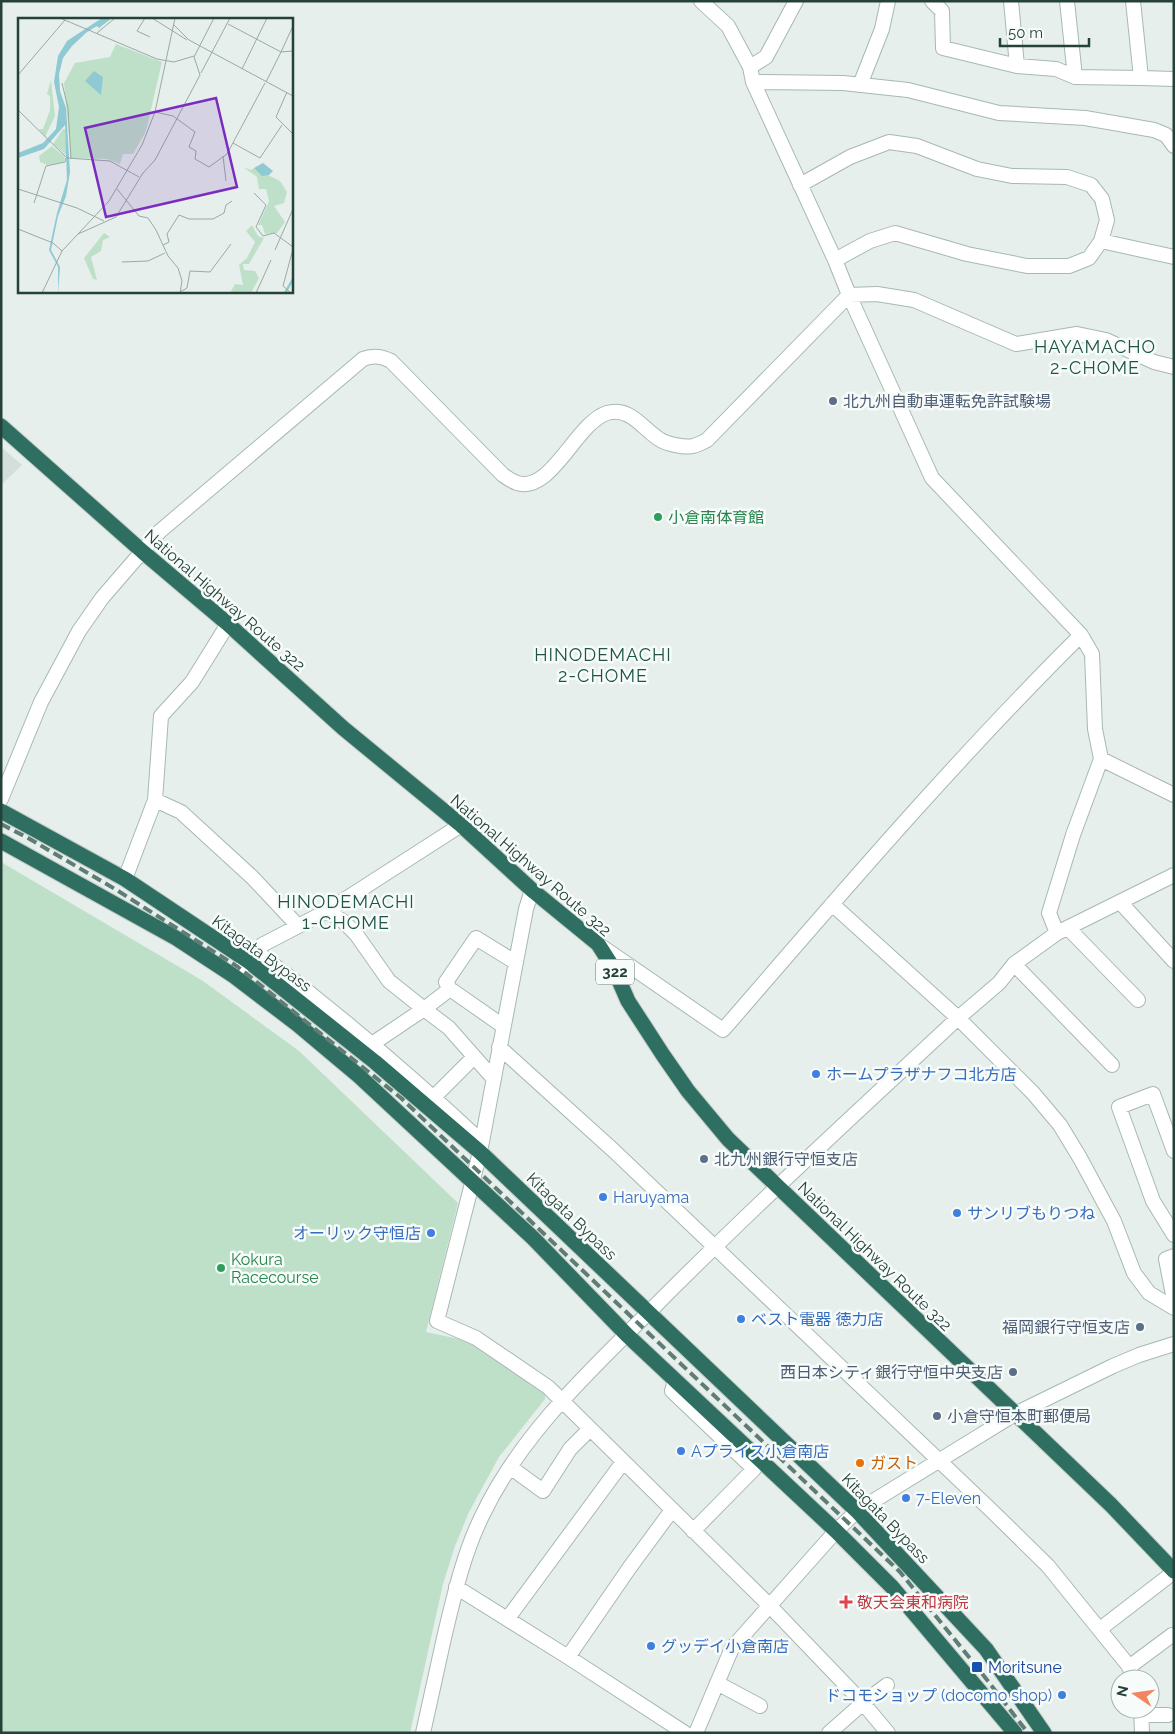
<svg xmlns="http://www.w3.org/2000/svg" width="1175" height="1734" font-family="Raleway,'Noto Sans JP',sans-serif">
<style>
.built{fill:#d4dfda}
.green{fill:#bfe0c8}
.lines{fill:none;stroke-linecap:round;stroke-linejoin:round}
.minor-casing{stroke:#a8b8b2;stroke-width:16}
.highway-casing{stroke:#c2cac8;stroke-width:17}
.minor{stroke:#fff;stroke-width:14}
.highway{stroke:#2f6f62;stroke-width:15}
.rail{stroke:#5f7d75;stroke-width:4;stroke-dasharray:10 5;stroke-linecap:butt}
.service-dot{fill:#5c6f8a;stroke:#f7fbf9;stroke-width:2}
.leisure-dot{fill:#2e9e5b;stroke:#f7fbf9;stroke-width:2}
.shop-dot{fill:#3f7fe0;stroke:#f7fbf9;stroke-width:2}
.food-dot{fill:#e8710a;stroke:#f7fbf9;stroke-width:2}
.health-dot{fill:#e0444e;stroke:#f7fbf9;stroke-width:2}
.transit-dot{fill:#1a4fb4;stroke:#f7fbf9;stroke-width:2}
.labels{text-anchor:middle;stroke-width:5;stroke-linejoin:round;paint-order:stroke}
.shield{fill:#f7fbf9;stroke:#637a73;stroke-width:1}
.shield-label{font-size:15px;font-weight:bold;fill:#24423a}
.service-label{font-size:16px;fill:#4e5e75;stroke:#f7fbf9;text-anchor:start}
.leisure-label{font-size:16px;fill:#27864d;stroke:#f7fbf9;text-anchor:start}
.street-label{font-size:16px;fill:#24423a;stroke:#f7fbf9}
.shop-label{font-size:16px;fill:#366cbe;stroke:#f7fbf9;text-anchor:start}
.food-label{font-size:16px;fill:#c56008;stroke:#f7fbf9;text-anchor:start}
.health-label{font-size:16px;fill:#be3a42;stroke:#f7fbf9;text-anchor:start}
.transit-label{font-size:16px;fill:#164399;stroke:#f7fbf9;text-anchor:start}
.neighbourhood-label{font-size:18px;letter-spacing:1px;fill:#1f5548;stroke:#f7fbf9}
.inset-river{fill:none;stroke:#8ec9d4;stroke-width:2.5}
.inset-road{fill:none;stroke:#98aaa4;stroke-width:1}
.view{fill:#7b2cbf;fill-opacity:0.15;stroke:#7b2cbf;stroke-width:2.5}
.inset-edge{fill:none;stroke:#24423a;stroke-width:2.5}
</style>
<rect width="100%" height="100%" fill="#e6efeb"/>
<!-- built -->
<path class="built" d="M1,447L22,465L1,485Z"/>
<!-- green -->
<path class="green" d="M1,862L203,981L299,1051L458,1203L426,1332L469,1341L545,1392V1399L499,1457L469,1512L455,1546L443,1584L410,1733H1Z"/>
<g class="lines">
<!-- minor casing -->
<g class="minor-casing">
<path id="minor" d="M932,1L942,11L943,48L1017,66L1056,69L1075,77L1141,78L1133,1
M1011,1L1017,66
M1067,1L1075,77
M750,67L766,57L796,1
M1141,78L1174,79
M753,82L843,83L908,90L999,113L1085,118L1154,130L1166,135L1174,146
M860,85L882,29L888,1
M800,185L850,157L889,142L917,146L977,169L1012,176L1067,177L1091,185L1102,199L1107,220L1101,241L1089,258L1069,266H1027L967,254L895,233L870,241L835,260
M1101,241L1174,257
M1101,759L1174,795
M1,799L41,702L79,631L102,598L159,532L363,359C373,355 381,356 391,361L503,475C507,478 512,481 517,483C551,494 576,423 607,413C630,406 643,429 659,439C666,444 685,448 693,446C698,445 703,442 707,440L849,295L835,260L753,82L750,67L728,26L701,1
M155,800L181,812L252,877L298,926
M125,879L155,800L161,716L192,682L228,624
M532,890L526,909L480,1152L437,1321L476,1338L548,1387L769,1605L863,1703L888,1733
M1120,902L1174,961
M832,904L958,1018L1033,1093L1060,1125L1080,1158L1114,1221L1134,1273L1149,1293L1174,1308
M327,911L344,922L356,934L389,981L424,1009L450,989L503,1026
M1068,928L1138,1000
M1057,933L1049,913L1073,835L1101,759L1095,729L1092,654L1081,635L932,478L849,295L877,294L914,300L1016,344L1077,334L1106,340L1154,362L1174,367
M598,944L723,1030C839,896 955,760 1081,635
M256,951C335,1011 410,1075 482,1142
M1014,964L1112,1065
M234,976L262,945L327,911L461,825
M450,989L446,982L476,938L515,962
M372,1044L424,1009L449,1028L493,1078
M499,1047L613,1150L993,1512L1048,1566L1128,1665L1135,1679
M434,1097L474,1057
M1174,1151L1153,1094L1119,1107L1153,1201L1174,1235
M1174,1256L1166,1259L1174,1300
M675,1380L672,1391L754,1469L693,1531
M510,1467L543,1491L570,1449L590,1429
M456,1587L568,1657L685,1733
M508,1618L623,1462
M1100,1629L1174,1572
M568,1657L630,1567L672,1510
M1129,1667L1172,1635
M717,1683L760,1706
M1141,1709L1142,1733
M1141,1715H1168
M423,1733C430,1701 437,1670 444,1638C454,1596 463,1555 482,1516C521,1434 588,1373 651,1310C750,1210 854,1115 958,1018L999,983L1014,964L1057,933L1174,875
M696,1733L732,1648L836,1531L857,1511L1015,1414L1113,1366L1139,1355L1174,1344
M829,1733L863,1703L887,1685"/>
</g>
<!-- highway casing -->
<g class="highway-casing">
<path id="highway" d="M1,426L143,552L228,624L343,728L461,825L532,890L598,944L614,969L628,1001L663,1055L688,1091L728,1139L1111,1505L1174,1571
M1,811L125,879L248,961L375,1062L480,1152L857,1511L986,1649L1044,1733
M1,841L176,938L234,976L297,1024L359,1076L533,1238L627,1335L836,1531L892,1587L1015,1733"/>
</g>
<!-- minor -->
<use href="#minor" class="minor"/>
<!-- highway -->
<use href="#highway" class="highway"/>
<!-- rail -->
<path class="rail" d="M1,824L28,838L115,889L238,967L401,1098L900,1572L977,1667L1028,1733"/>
</g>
<!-- markers -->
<g class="service-dot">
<circle cx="833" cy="401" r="5"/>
<circle cx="704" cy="1159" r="5"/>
<circle cx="1140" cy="1327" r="5"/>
<circle cx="1013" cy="1372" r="5"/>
<circle cx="937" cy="1416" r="5"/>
</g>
<g class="leisure-dot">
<circle cx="658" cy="517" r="5"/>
<circle cx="221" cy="1268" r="5"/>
</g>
<g class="shop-dot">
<circle cx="816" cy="1074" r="5"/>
<circle cx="603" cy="1197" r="5"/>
<circle cx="957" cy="1213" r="5"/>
<circle cx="431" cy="1233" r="5"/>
<circle cx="741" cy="1319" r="5"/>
<circle cx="681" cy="1451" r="5"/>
<circle cx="906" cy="1498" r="5"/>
<circle cx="651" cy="1646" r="5"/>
<circle cx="1062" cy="1695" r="5"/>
</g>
<circle class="food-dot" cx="860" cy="1463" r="5"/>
<path class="health-dot" d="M843.5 1594.5h5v5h5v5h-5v5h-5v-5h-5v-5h5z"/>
<rect class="transit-dot" x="971" y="1661" width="12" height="12" rx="2.5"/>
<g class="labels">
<!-- shield labels -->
<rect class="shield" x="596" y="959.5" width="38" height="25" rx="4"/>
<g class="shield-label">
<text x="615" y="977">322</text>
</g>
<!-- service labels -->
<g class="service-label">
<text x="843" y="407">北九州自動車運転免許試験場</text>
<text x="714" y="1165">北九州銀行守恒支店</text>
<text x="1130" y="1333" text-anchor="end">福岡銀行守恒支店</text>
<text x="1003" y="1378" text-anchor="end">西日本シティ銀行守恒中央支店</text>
<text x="947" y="1422">小倉守恒本町郵便局</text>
</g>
<!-- leisure labels -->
<g class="leisure-label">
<text x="668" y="523">小倉南体育館</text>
<text x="231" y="1265">Kokura<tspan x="231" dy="18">Racecourse</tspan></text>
</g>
<!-- street labels -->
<g class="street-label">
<text transform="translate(225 600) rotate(41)" y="6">National Highway Route 322</text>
<text transform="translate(531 865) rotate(41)" y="6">National Highway Route 322</text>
<text transform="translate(262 953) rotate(36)" y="6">Kitagata Bypass</text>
<text transform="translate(572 1216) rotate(44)" y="6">Kitagata Bypass</text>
<text transform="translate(875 1256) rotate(44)" y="6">National Highway Route 322</text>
<text transform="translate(886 1518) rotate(46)" y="6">Kitagata Bypass</text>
</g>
<!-- shop labels -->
<g class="shop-label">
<text x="826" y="1080">ホームプラザナフコ北方店</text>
<text x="613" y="1203">Haruyama</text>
<text x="967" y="1219">サンリブもりつね</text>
<text x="421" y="1239" text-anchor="end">オーリック守恒店</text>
<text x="751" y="1325">ベスト電器 徳力店</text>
<text x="691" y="1457">Aプライス小倉南店</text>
<text x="916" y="1504">7-Eleven</text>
<text x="661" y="1652">グッデイ小倉南店</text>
<text x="1052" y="1701" text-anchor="end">ドコモショップ (docomo shop)</text>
</g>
<!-- food labels -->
<g class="food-label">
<text x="870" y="1469">ガスト</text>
</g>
<!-- health labels -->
<g class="health-label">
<text x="857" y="1608">敬天会東和病院</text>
</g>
<!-- transit labels -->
<g class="transit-label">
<text x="988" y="1673">Moritsune</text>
</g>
<!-- neighbourhood labels -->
<g class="neighbourhood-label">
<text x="1095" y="353">HAYAMACHO<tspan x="1095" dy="21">2-CHOME</tspan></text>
<text x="603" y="661">HINODEMACHI<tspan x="603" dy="21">2-CHOME</tspan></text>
<text x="346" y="908">HINODEMACHI<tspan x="346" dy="21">1-CHOME</tspan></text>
</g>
</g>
<!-- overview -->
<g transform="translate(18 18)">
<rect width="275" height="275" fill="#e6efeb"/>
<path d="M98,26L144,44L128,113L115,136H105L102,146L89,141L53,140L46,65L57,45L92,39ZM33,62L37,98L27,119L21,111H25L32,92V78L29,76ZM45,111H47L49,138L35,126ZM34,128L47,139L46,144L29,147L22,144L21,138ZM225,149L233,152L236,150L262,163L269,174L266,185L256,188L267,204L259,215L247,216L244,207H240L251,183L248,171H241L239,159ZM234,207L240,218L246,220L231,246H225L226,252L237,253L241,260L233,275H212L217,266L225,267L221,247L229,240L237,224L228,213ZM86,215L92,219L85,222L83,233L73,239L79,262L75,261L66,240Z" fill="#bfe0c8"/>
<path d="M84,0H94L81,10L79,8L69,14L54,28L45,40L41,56L42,73L48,90L52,154L48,178L40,198L33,232L42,249L40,275V249L31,232L39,195L49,162L47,107L26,131L0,140V135L25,125L38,111L41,89L36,64L40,38L49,23ZM76,53L85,59L83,77L67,63ZM245,145L255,153L251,157L244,158L236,150Z" fill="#8ec9d4"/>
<path class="inset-river" d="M267,275L275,261"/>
<path class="inset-road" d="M42,0L139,41L156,44L176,38M127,0L119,13L132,19M134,0L169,22M210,6L263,34L275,8M156,7L171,22L275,78M79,15L97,0M224,51L249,0M183,55L212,0M0,57L47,2M248,64L263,34L275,33M44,65L50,90L53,141M269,74L258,99L275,116M0,92L49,140L92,143L121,159M137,94L155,98L177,114L171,129L178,133L177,141L191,149L209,136L247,65M215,125L242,140L264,107M205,138L208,163M0,171L59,190L86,203M99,171L121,198L130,200L138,212L150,238L160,250L164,263L162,275M236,175L248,187L238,209L245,218L256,215L275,229M16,185L28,148L47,144L48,140M0,211L35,225L44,233M60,216L98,199L125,155L137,142L182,57L176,39L196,0M145,227L151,224L149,216L161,197L171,201H195L206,195L208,187L214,183M257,232L275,191M104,244L130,243L147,235M162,274L169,270L172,253L192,254L213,226M24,275L44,233L91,183L124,127L137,94L157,0M238,275L253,242M273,275L265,268L275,231"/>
<path class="view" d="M198,80L219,169L88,199L67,110Z"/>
<rect width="275" height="275" class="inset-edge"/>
</g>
<!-- border -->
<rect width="1175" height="1734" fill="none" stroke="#24423a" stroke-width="5"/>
<!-- north arrow -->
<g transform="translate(1135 1694) rotate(283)"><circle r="24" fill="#f7fbf9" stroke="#a3b1ad"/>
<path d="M0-4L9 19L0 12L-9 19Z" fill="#f4845f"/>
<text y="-8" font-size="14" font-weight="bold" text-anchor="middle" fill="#24423a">N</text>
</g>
<!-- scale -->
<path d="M1000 38v8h89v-8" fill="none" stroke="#24423a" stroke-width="2.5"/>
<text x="1008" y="38" font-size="15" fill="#24423a" stroke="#f7fbf9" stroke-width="4" paint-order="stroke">50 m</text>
</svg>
